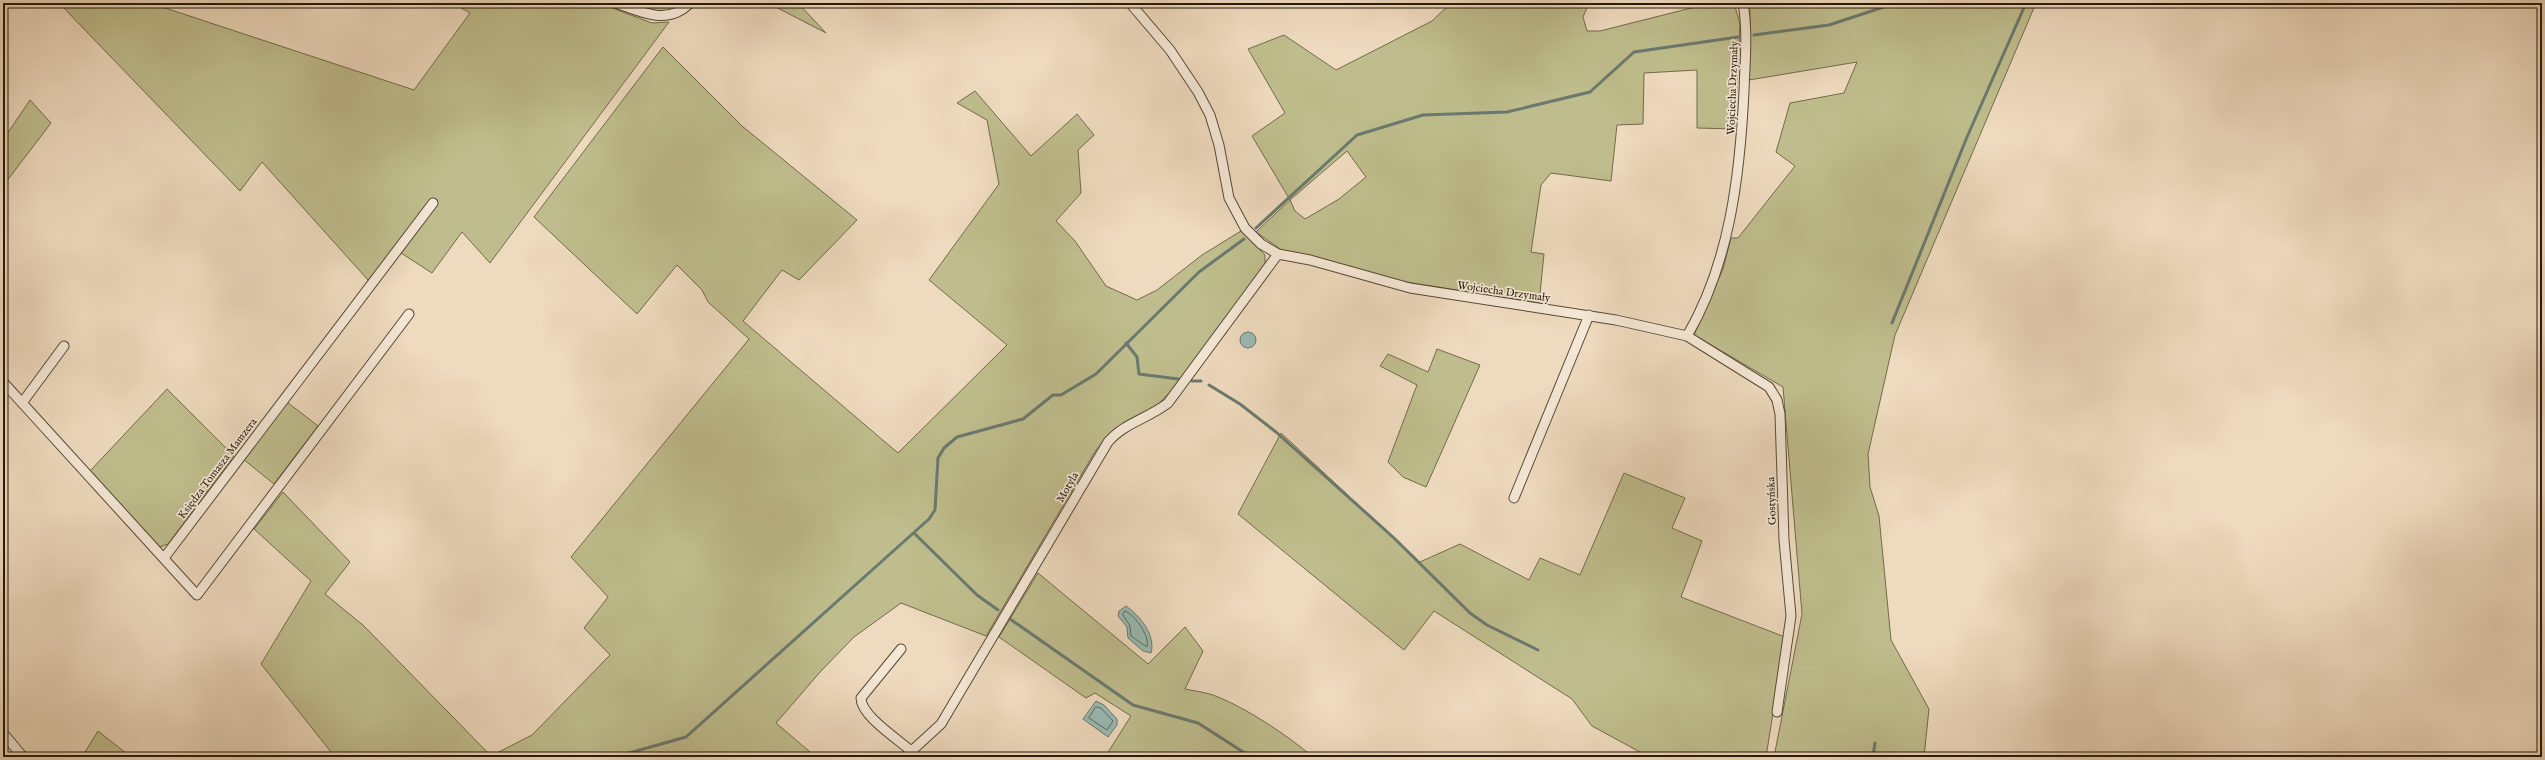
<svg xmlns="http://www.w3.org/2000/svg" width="2545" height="760" font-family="'IM FELL English',serif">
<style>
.green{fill:#bfbd8d;stroke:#726a4c;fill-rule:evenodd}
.water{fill:#99bab3;stroke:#6b796f}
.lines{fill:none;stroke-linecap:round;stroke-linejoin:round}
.shore{stroke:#60695e;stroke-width:1}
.stream{stroke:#6b796f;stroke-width:3}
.minor-casing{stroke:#584837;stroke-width:11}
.minor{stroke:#f4e7d5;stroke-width:9}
.labels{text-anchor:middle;stroke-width:3.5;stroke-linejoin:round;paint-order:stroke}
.street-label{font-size:11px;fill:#26180a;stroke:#f4e7d5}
</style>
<rect width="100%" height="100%" fill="#eedabe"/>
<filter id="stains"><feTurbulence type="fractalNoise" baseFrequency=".005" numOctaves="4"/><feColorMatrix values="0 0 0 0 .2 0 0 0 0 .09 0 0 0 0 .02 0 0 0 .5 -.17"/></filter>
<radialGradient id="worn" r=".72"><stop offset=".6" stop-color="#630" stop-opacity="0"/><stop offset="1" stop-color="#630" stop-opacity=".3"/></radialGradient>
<!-- green -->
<path class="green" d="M59,3H150L414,90L470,13L452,3H599L652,23L669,22L490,263L462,232L432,273L401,253L376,286L368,280L262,162L240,191Z
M632,3H682C667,17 649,9 632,3Z
M768,3H798L826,33Z
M1451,3H1589L1583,17L1587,31H1600L1703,5L1734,3L1740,24L1735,129L1697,128V70L1644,73L1643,124L1617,125L1611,181L1551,173L1541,185L1531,252L1544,254L1539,303L1400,281L1283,251L1256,232L1290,200L1252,136L1285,113L1248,49L1284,35L1336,70L1432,21ZM1347,151L1366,177L1339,199L1305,219L1295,211L1290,200Z
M1750,3H2036L1895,335L1868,454L1870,487L1879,516L1891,640L1929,709L1924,757H1774L1802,614L1783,387L1694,335L1723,269L1731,238H1738L1795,166L1776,152L1790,103L1844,93L1857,62L1749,80Z
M663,47L742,126L857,220L799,280L782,270L743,321L898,453L1007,345L929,280L999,184L987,120L957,103L975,91L1031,156L1077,114L1094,135L1078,150L1081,193L1056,221L1075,241L1106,286L1137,300L1157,290L1202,255L1241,231L1265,255V268L1170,392L1153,410L1114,429L1096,450L986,636L901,603L854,637L821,671L776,723L816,757H327L331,752L261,664L311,581L254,529L283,492L350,562L325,594L364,626L491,756L532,735L610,655L584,628L608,597L571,557L749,339L708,302L702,290L677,265L637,314L534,217Z
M30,100L51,123L3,186V140Z
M1437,349L1480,365L1426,487L1403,477L1388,462L1417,385L1380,366L1388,354L1428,372Z
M167,389L234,456L168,544L160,547L90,471Z
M287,402L318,426L274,484L243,459Z
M1281,433L1420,562L1460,544L1529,580L1540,558L1580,575L1624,473L1685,498L1672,528L1702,541L1681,597L1785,637L1766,757H1649L1592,726L1572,699L1434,611L1404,650L1238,514Z
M1038,573L1148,664L1185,627L1203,651L1185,689C1194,691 1204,692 1213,695C1245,707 1287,735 1313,757H1105L1131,716L1095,693L1086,698L999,637Z
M98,731L131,757H82Z"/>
<!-- water -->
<path class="water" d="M1240 340a8 8 0 1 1 16 0a8 8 0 1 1-16 0Z
M1126,606C1140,616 1156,635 1151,653L1143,651L1128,638L1127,627L1118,616L1119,611Z
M1096,701L1104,705L1117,719V725L1108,737L1083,719Z"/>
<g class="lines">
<!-- shore -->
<path class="shore" d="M1125,611C1135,615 1150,636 1147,647L1131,636L1130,626L1123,615Z
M1096,707L1101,708L1113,721L1107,730L1089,718Z"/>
<!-- stream -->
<path class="stream" d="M1754,35L1829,25L1896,3
M1256,228L1357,135L1423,115L1507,112L1590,92L1634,52L1738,37
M1892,323L1967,137L2026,3
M1126,343L1137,357L1139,374L1178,379
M1192,381H1201
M1209,385L1240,404L1276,432L1394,538L1470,613L1487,625L1538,650
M915,534L977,595L998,610
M1010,619L1133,705L1198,723L1251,757
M615,757L686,737L929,519L935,510L938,458L944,448L957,437L1023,419L1053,395H1061L1096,374L1199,272L1244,239
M1873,757L1875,743"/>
<!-- minor casing -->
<g class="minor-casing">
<path id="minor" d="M616,3C641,12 668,26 690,3
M1130,3L1170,50L1198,92L1210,115L1219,145L1229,198L1245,228L1261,244L1278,254L1310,260L1410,288L1616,320L1687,336L1769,387L1777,400L1780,414L1784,540L1791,616L1777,712
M1687,336C1730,263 1740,174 1744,91C1745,61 1748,32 1743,3
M3,382L197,595L409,314
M22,403L64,346
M1514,498L1589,315
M164,558L433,203
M901,649L861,698C861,716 898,739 911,751
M3,733L23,757
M905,757L941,724L1108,442C1124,423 1149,418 1168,403L1278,254"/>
</g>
<!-- minor -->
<use href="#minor" class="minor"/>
</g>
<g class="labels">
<!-- street labels -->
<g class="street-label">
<text transform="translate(1732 88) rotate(-88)" y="4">Wojciecha Drzymały</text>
<text transform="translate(1504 291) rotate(8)" y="4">Wojciecha Drzymały</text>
<text transform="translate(217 468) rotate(-53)" y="4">Księdza Tomasza Mamzera</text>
<text transform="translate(1067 487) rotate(-60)" y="4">Motyla</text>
<text transform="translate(1771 501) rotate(-92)" y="4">Gostyńska</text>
</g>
</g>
<!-- margin -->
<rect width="2545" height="760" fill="none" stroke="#eedabe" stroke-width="16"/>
<rect x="4" y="4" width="2537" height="752" fill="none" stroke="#26180a" stroke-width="2"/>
<rect x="8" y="8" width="2529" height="744" fill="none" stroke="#26180a"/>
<rect width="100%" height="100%" filter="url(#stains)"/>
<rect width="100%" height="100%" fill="url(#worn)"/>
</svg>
